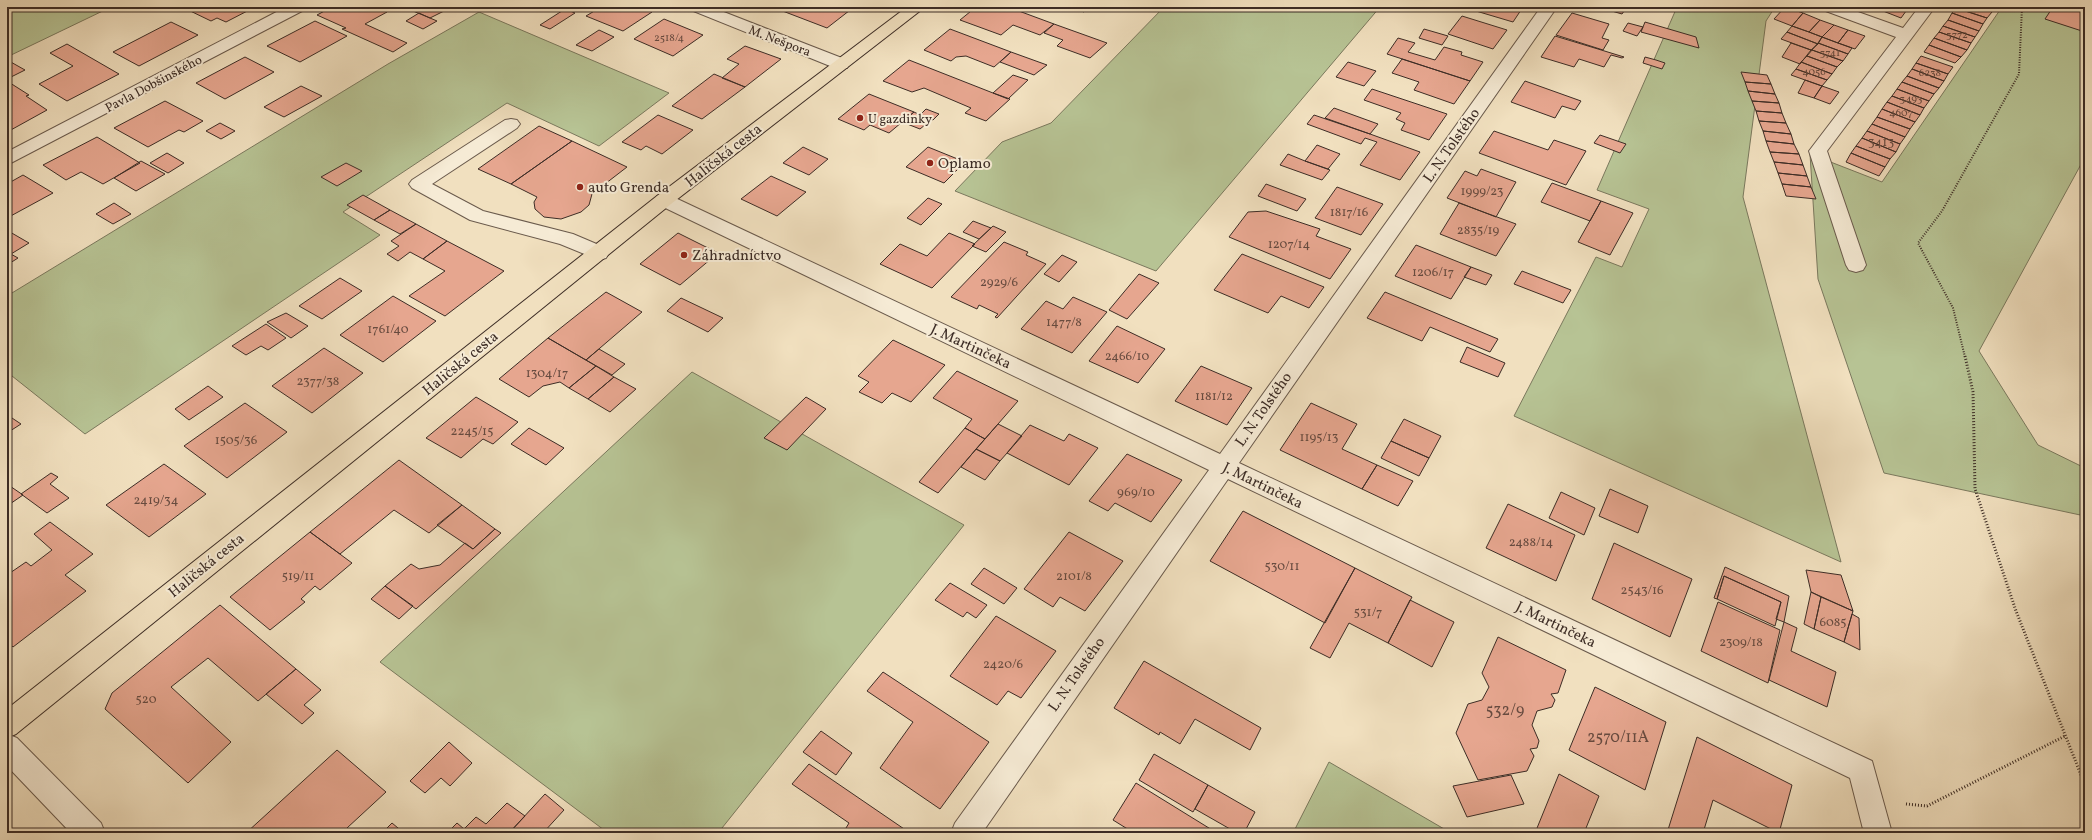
<svg xmlns="http://www.w3.org/2000/svg" width="2092" height="840" font-family="Vollkorn,serif">
<style>
.green{fill:#b7c394;stroke:#7a785d}
.building{fill:#e6a68f;stroke:#3d2d26}
.lines{fill:none;stroke-linecap:round;stroke-linejoin:round}
.minor-casing{stroke:#6a5a4c;stroke-width:2}
.major-casing{stroke:#3d2d26;stroke-width:2}
.path-far1{stroke:#3d2d26;stroke-width:2;stroke-dasharray:1 1.5;stroke-linecap:butt}
.path{stroke:#3d2d26;stroke-width:3;stroke-dasharray:1 2;stroke-linecap:butt}
.minor{fill:#f6ebd5;fill-rule:evenodd}
.major{fill:#f1e0bf;fill-rule:evenodd}
.poi-dot{fill:#8f2418;stroke:#f6ebd5;stroke-width:1.5}
.labels{text-anchor:middle;stroke-width:4;stroke-linejoin:round;paint-order:stroke}
.far-number-label{font-size:11px;fill:#674b40}
.far-street-label{font-size:13px;fill:#3d2d26;stroke:#f6ebd5}
.far-poi-label{font-size:13px;fill:#3d2d26;stroke:#f6ebd5;text-anchor:start}
.number-label{font-size:13px;fill:#674b40}
.street-label{font-size:15px;fill:#3d2d26;stroke:#f6ebd5}
.poi-label{font-size:15px;fill:#3d2d26;stroke:#f6ebd5;text-anchor:start}
.near-number-label{font-size:16px;fill:#674b40}
</style>
<rect width="100%" height="100%" fill="#f1e0bf"/>
<filter id="stains"><feTurbulence type="fractalNoise" baseFrequency=".005" numOctaves="4"/><feColorMatrix values="0 0 0 0 .2 0 0 0 0 .09 0 0 0 0 .02 0 0 0 .5 -.17"/></filter>
<radialGradient id="worn" r=".72"><stop offset=".6" stop-color="#630" stop-opacity="0"/><stop offset="1" stop-color="#630" stop-opacity=".3"/></radialGradient>
<!-- green -->
<path class="green" d="M7,7H111L7,57Z
M1164,7H1380L1156,271L955,191L1002,142L1051,123Z
M1677,7H1775L1766,21L1743,197L1841,562L1514,416L1596,257L1622,267L1649,209L1597,190Z
M2002,7H2085V157L1979,351L2038,445L2085,468V516L1884,473L1818,279L1810,154L1882,182Z
M479,12L669,93L599,146L507,103L343,212L380,235L85,434L7,372V296L388,64Z
M692,372L964,525L718,833H608L380,662Z
M1329,762L1451,833H1293Z"/>
<!-- building -->
<path class="building" d="M182,7H255L226,22L217,18L211,21Z
M332,7H377L387,12L365,24L407,43L393,52L342,29L346,28L317,15Z
M420,7H435L444,11L430,18L413,11Z
M601,7H640L652,12L623,31L586,16Z
M785,7H854L827,28L780,10Z
M976,7H1008L1054,24L1040,35L1013,25L1001,35L960,20Z
M1071,7H1089L1084,12Z
M1479,7H1523L1513,22L1476,11Z
M1598,7H1627L1622,14Z
M1785,7L1803,13L1792,26L1774,19Z
M1887,7H1909L1901,18L1883,11Z
M1976,7H1996L1992,12Z
M1976,7L1992,12L1987,18L1956,8Z
M2053,7H2085V32L2045,19Z
M1956,8L1987,18L1983,24L1952,13Z
M565,9L575,13L550,29L540,25Z
M419,13L430,18L437,21L423,29L406,21Z
M1572,13L1609,24L1602,38L1609,40L1603,50L1556,35Z
M1803,13L1820,20L1809,32L1792,26Z
M1952,13L1983,24L1979,31L1948,20Z
M1462,16L1507,30L1493,49L1448,34Z
M664,19L703,35L673,56L634,39Z
M1820,20L1834,25L1822,37L1809,32Z
M1948,20L1979,31L1975,37L1943,26Z
M315,21L347,36L300,62L267,46Z
M171,22L198,35L139,66L113,52Z
M1645,22L1696,37L1699,48L1641,32Z
M1628,23L1643,27L1637,36L1623,31Z
M1054,24L1107,43L1090,58L1057,46L1063,40L1044,33Z
M1834,25L1848,30L1838,43L1822,37Z
M1792,26L1809,32L1822,37L1818,44L1787,32Z
M1943,26L1975,37L1971,43L1939,32Z
M950,29L1011,52L994,67L966,56L956,57L951,61L924,50Z
M1424,29L1448,36L1442,45L1419,38Z
M599,30L614,37L592,51L576,45Z
M1848,30L1865,36L1855,49L1838,43Z
M1787,32L1818,44L1811,50L1781,39Z
M1939,32L1971,43L1967,50L1934,38Z
M1555,36L1598,49L1624,57L1622,58L1611,55L1604,67L1579,59L1574,67L1541,57Z
M1822,37L1838,43L1852,48L1848,54L1818,43Z
M1398,38L1415,43L1408,52L1435,60L1444,47L1462,52L1461,55L1483,62L1470,81L1387,54Z
M1934,38L1967,50L1961,57L1929,45Z
M1791,43L1811,50L1800,64L1782,57Z
M1818,43L1848,54L1843,61L1812,50Z
M67,44L119,74L67,101L39,84L73,66L50,53Z
M1929,45L1961,57L1955,63L1924,52Z
M745,46L781,59L745,87L722,78L739,64L727,59Z
M1812,50L1843,61L1837,67L1807,56Z
M1011,52L1047,65L1034,75L1000,62Z
M1807,56L1837,67L1832,74L1801,62Z
M1921,56L1953,67L1948,74L1916,63Z
M245,57L274,72L225,99L196,83Z
M1645,57L1656,60L1665,63L1662,69L1643,63Z
M1402,59L1470,81L1454,104L1414,90L1419,82L1392,73Z
M909,60L993,93L1010,99L986,121L965,113L971,108L924,88L912,92L883,81Z
M9,61L25,70L7,79V62Z
M1348,62L1376,71L1364,86L1336,77Z
M1801,62L1832,74L1827,80L1796,69Z
M1916,63L1948,74L1944,81L1912,69Z
M1796,69L1827,80L1822,86L1791,75Z
M1912,69L1944,81L1939,88L1907,76Z
M1741,72L1767,75L1771,84L1745,82Z
M714,74L745,87L702,119L672,106Z
M1013,75L1028,80L1008,99L993,93Z
M1907,76L1939,88L1934,94L1902,82Z
M1805,80L1822,86L1814,98L1798,93Z
M7,81L29,95L26,96L47,110L9,131H7V104L10,102L7,101Z
M1525,81L1581,101L1575,110L1562,106L1555,118L1511,102Z
M1745,82L1771,84L1775,94L1748,91Z
M1902,82L1934,94L1929,101L1897,89Z
M301,86L322,96L284,117L264,107Z
M1822,86L1839,92L1830,104L1814,98Z
M1372,89L1447,114L1429,140L1401,130L1405,123L1396,119L1401,113L1364,100Z
M1897,89L1929,101L1924,108L1892,96Z
M1748,91L1775,94L1779,103L1752,101Z
M869,94L914,112L889,133L870,125L864,130L838,119Z
M1892,96L1924,108L1920,115L1887,102Z
M165,101L203,121L184,132L179,130L148,147L114,128Z
M1752,101L1779,103L1782,113L1756,111Z
M1887,102L1920,115L1915,122L1882,109Z
M1334,108L1378,124L1370,134L1325,118Z
M926,109L939,114L933,120L920,115Z
M1882,109L1915,122L1910,129L1877,117Z
M1756,111L1782,113L1786,123L1759,121Z
M914,112L920,115L931,120L920,129L902,122Z
M658,115L693,130L662,154L646,146L641,150L622,142Z
M1314,115L1370,134L1420,152L1400,180L1360,165L1377,142L1365,138L1361,144L1307,124Z
M1877,117L1910,129L1905,137L1872,124Z
M1759,121L1786,123L1791,134L1763,131Z
M220,123L235,131L221,139L206,131Z
M1872,124L1905,137L1900,144L1867,131Z
M539,126L572,141L511,184L478,169Z
M1494,131L1548,150L1554,140L1586,151L1566,185L1479,153Z
M1763,131L1791,134L1794,144L1766,141Z
M1867,131L1900,144L1896,152L1862,138Z
M1600,135L1626,144L1620,153L1594,143Z
M97,137L140,163L103,184L81,172L66,180L43,165Z
M1862,138L1896,152L1890,159L1856,146Z
M572,141L627,167L592,194L589,205L581,212L561,219L544,217L535,209L534,202L537,197L511,184Z
M1766,141L1794,144L1799,154L1770,152Z
M1317,145L1340,154L1328,169L1305,161Z
M1856,146L1890,159L1885,167L1851,153Z
M803,147L828,159L809,175L783,163Z
M928,147L965,162L944,183L906,167Z
M1770,152L1799,154L1803,165L1774,162Z
M167,153L184,163L168,173L150,163Z
M1851,153L1885,167L1879,176L1846,162Z
M1288,154L1305,161L1330,170L1322,180L1280,165Z
M141,161L165,174L136,191L114,178Z
M1774,162L1803,165L1807,176L1778,173Z
M346,163L362,171L337,186L321,177Z
M1481,169L1516,182L1496,217L1447,198L1465,171L1477,176Z
M1778,173L1807,176L1811,187L1782,184Z
M23,175L53,193L7,218V184Z
M771,176L806,192L777,216L741,199Z
M1552,183L1601,201L1590,221L1541,202Z
M1266,184L1306,199L1297,211L1258,196Z
M1782,184L1811,187L1816,199L1786,196Z
M1337,187L1383,204L1361,235L1315,218Z
M363,195L390,210L374,220L347,205Z
M928,198L942,204L921,225L907,218Z
M1601,201L1633,213L1610,255L1578,242Z
M114,203L131,214L113,224L96,214Z
M1459,203L1516,224L1496,256L1440,234Z
M390,210L416,224L400,234L374,220Z
M1266,211L1320,229L1316,236L1351,249L1330,279L1229,237L1248,212Z
M973,221L991,228L979,239L963,232Z
M416,224L447,241L423,259L410,252L398,261L387,254L399,246L391,241Z
M993,226L1006,232L986,252L972,246Z
M10,232L29,243L11,254L7,251V233Z
M678,233L718,253L680,285L640,264Z
M949,233L975,244L932,288L880,264L900,244L927,256Z
M447,241L504,271L445,316L409,296L445,271L423,259Z
M1004,242L1028,252L1026,255L1046,264L997,318L995,317L998,314L979,305L977,309L951,297Z
M1416,245L1471,267L1451,299L1395,276Z
M9,253L18,258L7,265V254Z
M1242,254L1324,287L1309,308L1281,296L1268,313L1214,290Z
M1062,255L1077,262L1059,282L1044,274Z
M1471,267L1492,275L1486,285L1464,277Z
M1522,271L1571,290L1563,303L1514,284Z
M1139,274L1159,283L1127,319L1109,310Z
M340,278L362,291L322,319L299,306Z
M606,292L642,312L586,360L548,338Z
M1385,292L1498,339L1490,352L1430,327L1422,341L1367,318Z
M393,296L436,321L383,362L340,335Z
M1073,297L1107,312L1072,353L1021,329L1046,301L1063,309Z
M681,298L723,318L708,332L667,311Z
M286,313L308,326L291,338L267,322Z
M266,324L286,338L268,350L261,346L246,355L232,346Z
M1117,326L1165,349L1138,383L1089,361Z
M548,338L596,366L569,388L560,382L543,386L529,397L499,379Z
M893,340L945,365L911,402L892,393L882,403L859,392L869,382L858,376Z
M1467,347L1505,363L1498,377L1460,362Z
M324,348L363,373L312,413L272,386Z
M599,349L625,364L612,375L586,360Z
M596,366L614,377L588,399L569,388Z
M1201,366L1252,388L1227,425L1175,401Z
M957,371L1018,401L985,439L965,428L972,419L933,398Z
M614,377L636,389L610,412L588,399Z
M208,386L223,397L189,420L175,409Z
M476,397L518,422L493,444L483,439L461,458L426,438Z
M806,397L826,409L787,450L764,438Z
M245,403L287,432L227,478L184,446Z
M1311,403L1357,424L1342,449L1377,465L1362,489L1280,450Z
M9,416L21,424L7,433V417Z
M1404,419L1441,436L1429,458L1391,441Z
M998,424L1022,436L1000,461L976,449Z
M1030,425L1064,441L1069,434L1098,448L1069,485L1007,453Z
M529,428L564,448L546,465L511,444Z
M965,428L985,439L938,493L919,482Z
M1391,441L1429,458L1419,476L1381,458Z
M976,449L1000,461L985,480L961,467Z
M1127,454L1182,480L1151,522L1115,503L1108,511L1089,501Z
M399,460L462,505L429,533L394,510L340,554L310,532Z
M164,464L206,494L149,537L106,505Z
M1377,465L1413,481L1398,506L1362,489Z
M51,473L58,477L50,484L69,498L47,513L21,494Z
M7,484L23,495L7,506Z
M1610,489L1648,506L1638,533L1599,516Z
M1561,492L1595,508L1584,535L1549,518Z
M1508,504L1575,535L1556,581L1486,548Z
M462,505L495,529L473,549L437,525Z
M1243,511L1355,568L1325,623L1210,561Z
M50,522L93,554L65,575L86,591L13,647L7,641V575L26,562L31,566L52,550L34,534Z
M495,529L501,533L416,609L385,586L411,564L419,569L440,565L465,543L473,549Z
M310,532L352,563L320,590L315,586L301,599L305,602L270,630L230,597Z
M1069,532L1123,561L1085,611L1060,597L1053,607L1024,589Z
M1614,543L1692,579L1670,637L1592,599Z
M1725,567L1789,596L1784,622L1776,619L1781,602L1724,576L1717,599L1714,598Z
M984,568L1017,588L1004,604L971,584Z
M1355,568L1412,597L1388,643L1349,623L1330,658L1310,648Z
M1806,570L1841,575L1853,611L1811,592Z
M1724,576L1781,602L1775,626L1717,599Z
M950,583L987,605L976,618L967,612L963,617L935,600Z
M385,586L413,606L399,619L371,599Z
M1811,592L1821,597L1814,629L1804,624Z
M1821,597L1853,611L1844,642L1814,629Z
M1410,600L1454,622L1432,667L1388,643Z
M1718,602L1780,630L1768,683L1701,651Z
M220,605L296,669L258,701L208,658L171,687L231,742L188,783L105,709L112,693Z
M1852,614L1859,618L1860,650L1844,642Z
M996,616L1056,651L1021,698L1008,691L997,705L950,676Z
M1784,622L1797,628L1791,651L1836,672L1827,707L1769,680Z
M1498,637L1566,670L1558,693L1551,694L1555,700L1552,707L1537,711L1532,725L1539,741L1537,748L1530,749L1534,756L1527,771L1478,780L1456,733L1468,704L1482,700L1489,687L1482,673Z
M1144,661L1261,728L1250,750L1195,719L1180,744L1160,732L1159,735L1114,708Z
M296,669L321,690L304,705L314,713L302,724L266,694Z
M883,672L989,742L940,809L880,768L913,722L867,691Z
M1595,687L1666,722L1645,790L1569,750Z
M821,731L852,753L836,775L803,752Z
M1697,737L1792,785L1779,833L1713,800L1703,833H1667Z
M449,742L472,763L450,786L441,778L425,793L410,781Z
M337,750L386,792L347,828L351,831L348,833H246Z
M1154,754L1208,785L1193,812L1139,780Z
M809,764L910,833H843L849,823L792,784Z
M1559,774L1599,796L1584,833H1535Z
M1511,775L1524,804L1467,817L1453,786Z
M1136,783L1217,833H1134L1113,820Z
M1208,785L1255,812L1244,833H1237L1195,809Z
M545,794L564,810L543,833H509Z
M507,803L525,816L509,833H447L457,823L464,829L476,817L486,824Z
M392,823L404,833H382Z"/>
<g class="lines">
<!-- minor casing -->
<g class="minor-casing">
<path id="minor" d="M286,7H306L304,10L7,165V152Z
M689,7H711L847,60L849,64L847,68H835L691,10Z
M1541,7H1557L1239,463L1872,761L1892,833H1864L1850,778L1228,479L982,833H951L955,823L1209,470L657,204L655,200L657,196L664,194L671,196L1220,454Z
M1821,7H1844L1903,28L1919,7H1935L1827,151L1866,265L1863,270L1856,272L1849,270L1846,265L1809,151L1896,37L1823,10Z
M511,119L517,120L520,124L517,128L432,184L483,211L573,234L606,248L609,253L606,258L599,260L560,244L470,220L412,188L409,184L412,180L505,120Z
M7,734L17,738L101,823L105,833H71L7,766Z"/>
</g>
<!-- major casing -->
<g class="major-casing">
<path id="major" d="M907,7H925L671,204L16,734L7,738V709L657,196Z"/>
</g>
<!-- path-far1 -->
<path class="path-far1" d="M1965,357L1953,308L1918,243L1942,211L2019,74L2022,7"/>
<!-- path -->
<path class="path" d="M1965,356L1973,392L1975,489L2016,611L2085,785
M1906,804L1927,806L2065,736"/>
<!-- minor -->
<use href="#minor" class="minor"/>
<!-- major -->
<use href="#major" class="major"/>
</g>
<!-- markers -->
<g class="poi-dot">
<circle cx="860" cy="118" r="4"/>
<circle cx="930" cy="163" r="4"/>
<circle cx="580" cy="187" r="4"/>
<circle cx="684" cy="255" r="4"/>
</g>
<g class="labels">
<!-- far-number labels -->
<g class="far-number-label">
<text x="1957" y="38">3772</text>
<text x="669" y="41">2518/4</text>
<text x="1830" y="56">3741</text>
<text x="1814" y="75">4056</text>
<text x="1930" y="76">6238</text>
<text x="1911" y="102">3493</text>
<text x="1901" y="116">4607</text>
</g>
<!-- far-street labels -->
<g class="far-street-label">
<text transform="translate(780 40) rotate(21)" y="5">M. Nešpora</text>
<text transform="translate(153 83) rotate(-28)" y="5">Pavla Dobšinského</text>
</g>
<!-- far-poi labels -->
<g class="far-poi-label">
<text x="868" y="123">U gazdinky</text>
</g>
<!-- number labels -->
<g class="number-label">
<text x="1881" y="146">3413</text>
<text x="1482" y="195">1999/23</text>
<text x="1349" y="216">1817/16</text>
<text x="1478" y="234">2835/19</text>
<text x="1289" y="248">1207/14</text>
<text x="1433" y="276">1206/17</text>
<text x="999" y="286">2929/6</text>
<text x="1064" y="326">1477/8</text>
<text x="388" y="333">1761/40</text>
<text x="1127" y="360">2466/10</text>
<text x="547" y="377">1304/17</text>
<text x="318" y="385">2377/38</text>
<text x="1214" y="400">1181/12</text>
<text x="472" y="435">2245/15</text>
<text x="1319" y="441">1195/13</text>
<text x="236" y="444">1505/36</text>
<text x="1136" y="496">969/10</text>
<text x="156" y="504">2419/34</text>
<text x="1531" y="546">2488/14</text>
<text x="1282" y="570">530/11</text>
<text x="298" y="580">519/11</text>
<text x="1074" y="580">2101/8</text>
<text x="1642" y="594">2543/16</text>
<text x="1368" y="616">531/7</text>
<text x="1833" y="626">6085</text>
<text x="1741" y="646">2309/18</text>
<text x="1003" y="668">2420/6</text>
<text x="146" y="703">520</text>
</g>
<!-- street labels -->
<g class="street-label">
<text transform="translate(1451 145) rotate(-55)" y="5">L. N. Tolstého</text>
<text transform="translate(723 155) rotate(-38)" y="5">Haličská cesta</text>
<text transform="translate(971 346) rotate(25)" y="5">J. Martinčeka</text>
<text transform="translate(460 363) rotate(-39)" y="5">Haličská cesta</text>
<text transform="translate(1263 409) rotate(-55)" y="5">L. N. Tolstého</text>
<text transform="translate(1263 485) rotate(26)" y="5">J. Martinčeka</text>
<text transform="translate(206 565) rotate(-39)" y="5">Haličská cesta</text>
<text transform="translate(1556 624) rotate(26)" y="5">J. Martinčeka</text>
<text transform="translate(1076 674) rotate(-55)" y="5">L. N. Tolstého</text>
</g>
<!-- poi labels -->
<g class="poi-label">
<text x="938" y="168">Oplamo</text>
<text x="588" y="192">auto Grenda</text>
<text x="692" y="260">Záhradníctvo</text>
</g>
<!-- near-number labels -->
<g class="near-number-label">
<text x="1505" y="715">532/9</text>
<text x="1618" y="742">2570/11A</text>
</g>
</g>
<!-- margin -->
<rect width="2092" height="840" fill="none" stroke="#f1e0bf" stroke-width="24"/>
<rect x="8" y="8" width="2076" height="824" fill="none" stroke="#3d2d26" stroke-width="2"/>
<rect x="12" y="12" width="2068" height="816" fill="none" stroke="#3d2d26"/>
<rect width="100%" height="100%" filter="url(#stains)"/>
<rect width="100%" height="100%" fill="url(#worn)"/>
</svg>
